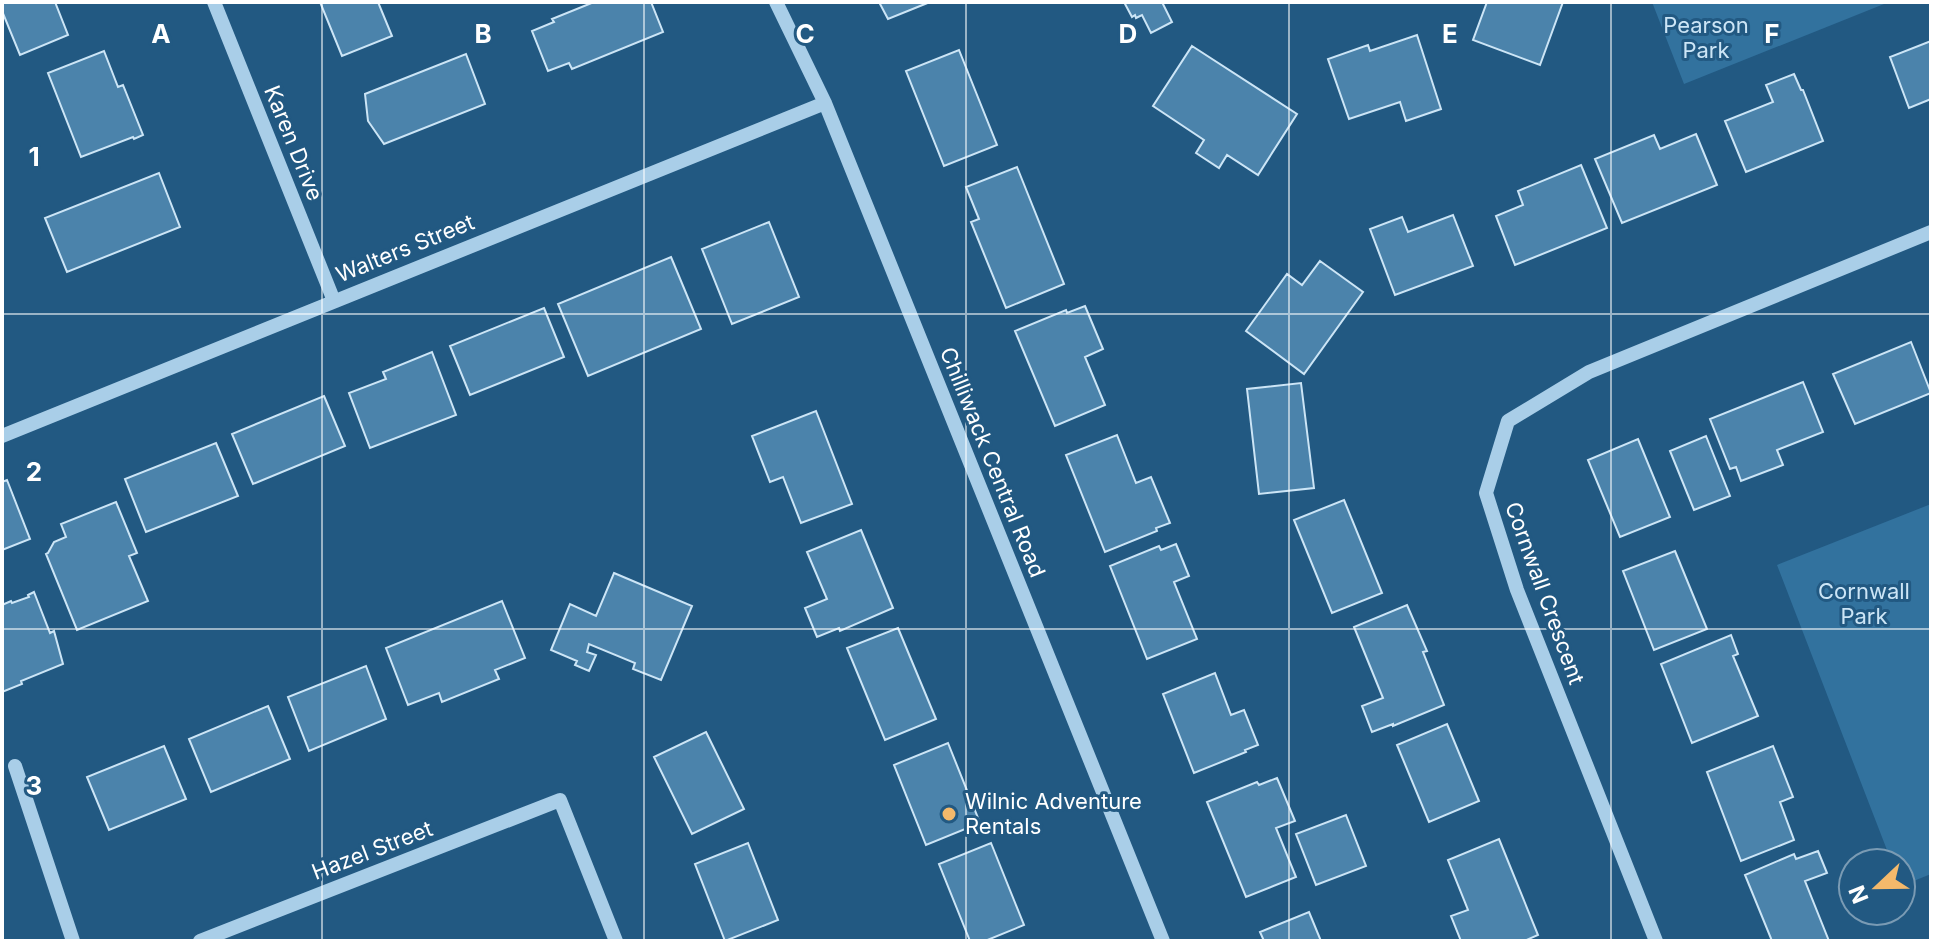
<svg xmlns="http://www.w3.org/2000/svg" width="1933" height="943" font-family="Inter,sans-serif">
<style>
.green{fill:#32729e}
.building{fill:#4b83ab;stroke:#cce5f6;stroke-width:2}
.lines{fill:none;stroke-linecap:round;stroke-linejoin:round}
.minor{stroke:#a9cee8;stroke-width:14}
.grid{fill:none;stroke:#fff;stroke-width:2;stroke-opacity:0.55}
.poi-dot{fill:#f4b96b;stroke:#225982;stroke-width:3}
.labels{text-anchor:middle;stroke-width:6;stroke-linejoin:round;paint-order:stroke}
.park-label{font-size:22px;fill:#cce5f6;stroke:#225982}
.street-label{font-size:22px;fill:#fff;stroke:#225982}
.poi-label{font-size:22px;fill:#fff;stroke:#225982;text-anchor:start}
.grid-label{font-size:26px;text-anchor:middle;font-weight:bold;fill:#fff;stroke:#225982;stroke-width:6;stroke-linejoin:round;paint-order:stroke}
</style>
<rect width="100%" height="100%" fill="#225982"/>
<!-- green -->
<path class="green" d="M1652,2H1889L1684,84Z
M1931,504V874L1901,886V863H1892L1777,565Z"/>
<!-- building -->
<path class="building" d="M2,2H55L68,35L20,55L2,11Z
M320,2H378L392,36L342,56Z
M594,2H651L663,32L572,69L569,63L548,71L532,31L554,22L552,19Z
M879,2H930L888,19Z
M1124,2H1162L1172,22L1151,33L1142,15L1136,18L1135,15L1132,17Z
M1487,2H1563L1540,65L1473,40Z
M1417,35L1441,109L1406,121L1400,102L1349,119L1328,59L1368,45L1370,51Z
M1931,41V99L1909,108L1890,57Z
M1192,46L1297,114L1258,175L1227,155L1219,168L1196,153L1204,140L1153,106Z
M959,50L997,145L944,166L906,71Z
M104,51L118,87L123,85L143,135L134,139L133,137L81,157L48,73Z
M466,54L485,104L384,144L368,121L365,94Z
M1794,74L1801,90H1803L1823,141L1746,172L1725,121L1773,102L1766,85Z
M1696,134L1717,185L1622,223L1595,159L1654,135L1660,149Z
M1581,165L1607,228L1515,265L1496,216L1523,205L1518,191Z
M1017,167L1064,284L1006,308L971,222L979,219L966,187Z
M159,173L180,227L67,272L45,218Z
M1453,215L1473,266L1395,295L1370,229L1402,217L1408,232Z
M769,222L799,297L732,324L702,249Z
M671,257L701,329L588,376L558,304Z
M1320,261L1363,292L1304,374L1246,331L1287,274L1302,285Z
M1085,306L1103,349L1085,357L1105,405L1055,426L1015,331L1066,310L1067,313Z
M544,308L564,357L470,395L450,346Z
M1911,342L1931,393L1855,424L1833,374Z
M432,352L456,415L370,448L349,393L386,379L383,372Z
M1803,382L1823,432L1777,450L1783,465L1741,481L1736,467L1730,469L1710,419Z
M1301,383L1314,488L1259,494L1247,389Z
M324,396L345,446L253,484L232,434Z
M816,411L852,504L801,523L783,477L770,482L752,436Z
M1117,435L1136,483L1151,477L1170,523L1156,528L1157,531L1105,552L1066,455Z
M1706,436L1730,496L1694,510L1670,451Z
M1638,439L1670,517L1620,537L1588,460Z
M216,443L238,496L146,532L125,479Z
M7,480L30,539L2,550V482Z
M1344,500L1382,593L1332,613L1294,520Z
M116,502L137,553L129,556L148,601L77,630L46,554L48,553L54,542L66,537L61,524Z
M861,530L893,608L840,631L839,628L817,637L805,608L827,599L807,552Z
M1176,544L1189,576L1174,582L1197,639L1147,659L1110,566L1159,546L1161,550Z
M1675,551L1707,629L1654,650L1623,571Z
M614,573L692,606L661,680L633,669L635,663L589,644L587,652L596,655L589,671L575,665L577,661L551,650L570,604L596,616Z
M34,592L50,633L54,631L63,664L21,681L22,684L2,692V605L11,601L12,603L29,597L28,595Z
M502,601L525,658L495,670L499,679L442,702L439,693L408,705L386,648Z
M1407,605L1427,651L1423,652L1444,705L1393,726V724L1372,732L1362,706L1383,698L1354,627Z
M898,628L936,719L885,740L847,648Z
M1731,635L1738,654L1733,656L1758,716L1692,743L1661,664Z
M366,666L386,719L309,751L288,697Z
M1215,673L1231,715L1244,710L1258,745L1245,750L1246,752L1194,773L1163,694Z
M268,706L290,759L211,792L189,739Z
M1447,724L1479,801L1429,822L1397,745Z
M706,732L744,809L692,834L654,757Z
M948,743L980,823L926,845L894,765Z
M164,746L186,799L109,830L87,777Z
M1773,746L1793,797L1780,802L1794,840L1741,861L1707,772Z
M1277,778L1295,821L1276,828L1296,877L1246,897L1207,802L1257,782L1259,785Z
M1346,815L1366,866L1316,885L1296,834Z
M1499,839L1538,935L1524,941H1461L1451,916L1468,910L1448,860Z
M748,843L778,920L725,941L695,864Z
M991,843L1024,925L985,941H970L939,864Z
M1818,851L1827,873L1805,881L1829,941H1772L1745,875L1794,854L1796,859Z
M1309,912L1321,941H1264L1260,932Z"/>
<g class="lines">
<!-- minor -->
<path class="minor" d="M214,2L334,301
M776,2L825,103L1163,941
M2,436L825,103
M15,766L73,941
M200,941L560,800L616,941
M1656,941L1517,590L1486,493L1508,421L1589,372L1931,232"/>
</g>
<!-- grid -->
<path class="grid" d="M322,2V941M644,2V941M966,2V941M1289,2V941M1611,2V941M2,314H1931M2,629H1931"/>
<!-- markers -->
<circle class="poi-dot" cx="949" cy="814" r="8"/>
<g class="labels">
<!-- park labels -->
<g class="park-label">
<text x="1706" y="33">Pearson<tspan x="1706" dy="25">Park</tspan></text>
<text x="1864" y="599">Cornwall<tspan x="1864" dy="25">Park</tspan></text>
</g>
<!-- street labels -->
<g class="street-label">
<text transform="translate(294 143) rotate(68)" y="8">Karen Drive</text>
<text transform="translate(405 248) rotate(-22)" y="8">Walters Street</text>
<text transform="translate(993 462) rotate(68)" y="8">Chilliwack Central Road</text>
<text transform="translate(1545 593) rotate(70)" y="8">Cornwall Crescent</text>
<text transform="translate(372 850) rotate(-21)" y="8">Hazel Street</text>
</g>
<!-- poi labels -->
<g class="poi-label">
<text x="965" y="809">Wilnic Adventure<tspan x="965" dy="25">Rentals</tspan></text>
</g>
</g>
<g class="grid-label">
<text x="161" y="43">A</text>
<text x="483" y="43">B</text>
<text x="805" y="43">C</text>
<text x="1128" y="43">D</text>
<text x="1450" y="43">E</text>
<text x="1772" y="43">F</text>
<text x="34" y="166">1</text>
<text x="34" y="481">2</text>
<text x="34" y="795">3</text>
</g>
<!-- border -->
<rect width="1933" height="943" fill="none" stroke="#ffffff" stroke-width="8"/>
<!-- north arrow -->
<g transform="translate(1877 887) rotate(248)"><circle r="38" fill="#225982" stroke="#7a9bb4" stroke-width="2"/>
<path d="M0-6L14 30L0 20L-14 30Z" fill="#f4b96b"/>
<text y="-12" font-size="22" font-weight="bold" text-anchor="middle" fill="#ffffff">N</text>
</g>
</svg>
